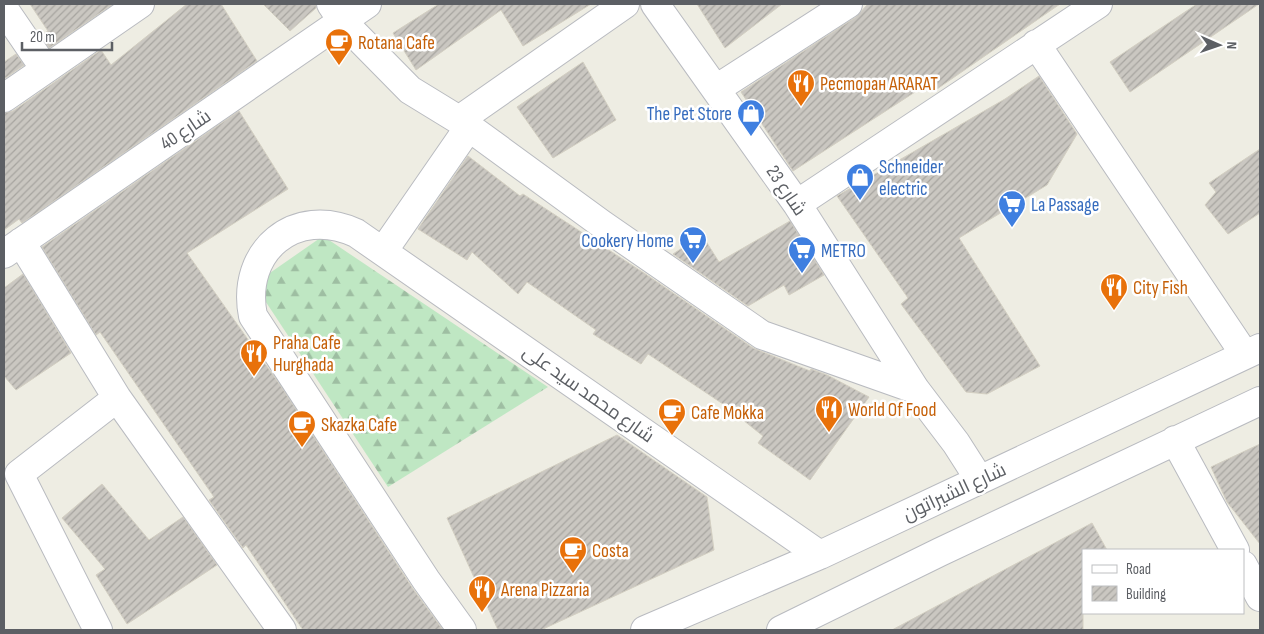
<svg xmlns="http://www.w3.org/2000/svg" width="1264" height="634" font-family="'Sofia Sans Condensed',Cairo,sans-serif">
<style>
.forest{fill:url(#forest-firs)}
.building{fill:url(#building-hatch);stroke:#d3cfc2}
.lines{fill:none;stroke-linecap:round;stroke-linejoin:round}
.minor-casing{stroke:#b9bbc0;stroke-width:30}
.minor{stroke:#fff;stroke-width:28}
.labels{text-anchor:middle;stroke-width:5;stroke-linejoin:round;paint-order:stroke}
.food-label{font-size:19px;fill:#c56008;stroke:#fff;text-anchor:start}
.shop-label{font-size:19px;fill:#366cbe;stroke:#fff;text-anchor:start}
.street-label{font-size:19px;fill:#5c5f64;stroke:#fff}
</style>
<defs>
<pattern id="forest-firs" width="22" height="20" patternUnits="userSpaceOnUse" patternTransform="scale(1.25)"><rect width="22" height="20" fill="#bfe7c3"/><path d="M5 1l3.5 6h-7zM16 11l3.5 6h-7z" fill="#9ebea2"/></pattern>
<pattern id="building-hatch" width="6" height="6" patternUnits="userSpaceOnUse" patternTransform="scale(1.25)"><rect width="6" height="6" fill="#cac7c1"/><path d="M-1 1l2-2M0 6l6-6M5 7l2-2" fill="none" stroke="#a7a5a0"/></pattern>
</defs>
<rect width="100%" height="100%" fill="#eeede3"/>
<!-- forest -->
<path class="forest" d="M323,236L548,387L388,487L254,284Z"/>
<!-- building -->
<path class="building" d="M30,4H113L49,48L41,36L48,31Z
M187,4H221L257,61L22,223L19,219L4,230V113L13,111L101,50L111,65Z
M263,4H316V8L290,31Z
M439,4H591L523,46L501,10L416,70L393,33Z
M697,4H782L725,48Z
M868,4H1060L937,89L932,81L793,171L741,92L856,17Z
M1197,4H1259L1130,92L1110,62Z
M16,54L24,65L4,79V62Z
M583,62L616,120L553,158L517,107Z
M1039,76L1077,134L1047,185L959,238L1040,366L987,394L966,392L901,304L908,298L837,196L1005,99Z
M239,111L288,189L187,253L280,385L413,589L443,630H303L246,545L243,548L209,500L214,497L100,332L96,335L42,247Z
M1260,149V213L1228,234L1205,205L1216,192L1209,183Z
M468,156L520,196L523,194L644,273L753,348L810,371L811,369L827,375L869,397L810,480L758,443L763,436L723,404L648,354L641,364L593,334L596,330L527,282L518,294L472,252L467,260L418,229Z
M790,221L824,275L789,295L784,285L748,306L673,254L702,235L719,262Z
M23,274L71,353L16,390L4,376V288Z
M617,435L707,497L714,550L541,630H498L447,518Z
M1260,444V544L1227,502L1211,467Z
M102,484L149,540L183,517L217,565L127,624L96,575L105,569L62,518Z
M1092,523L1107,550H1083V630H892Z"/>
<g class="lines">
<!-- minor casing -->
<g class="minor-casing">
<path id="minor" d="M331,4L343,22L410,90L459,120L603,225L762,335L915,389
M655,4L797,204L915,389L956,443L979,479
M4,9L45,69
M1036,44L1245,355
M716,89L848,4
M4,98L140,4
M459,120L625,4
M797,204L1098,4
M21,242L117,398L282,630
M384,250L469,127
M4,254L367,4
M1175,440L1235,550
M1243,565L1260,597
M98,630L19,474L117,398
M462,630L426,580L253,316C240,251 295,205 356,233L820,555
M645,630L820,555L1260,348
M781,630L940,552L1260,401"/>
</g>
<!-- minor -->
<use href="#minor" class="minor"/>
</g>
<!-- icons -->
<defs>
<g id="cafe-pin" transform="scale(1.4375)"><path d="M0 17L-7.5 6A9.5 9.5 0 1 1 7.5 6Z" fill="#e8710a" stroke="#fff"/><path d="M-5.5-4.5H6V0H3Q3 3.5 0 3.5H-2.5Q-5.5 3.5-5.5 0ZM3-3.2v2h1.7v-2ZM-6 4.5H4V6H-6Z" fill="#fff"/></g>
<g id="restaurant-pin" transform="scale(1.4375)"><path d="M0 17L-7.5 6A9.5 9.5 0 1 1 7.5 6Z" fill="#e8710a" stroke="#fff"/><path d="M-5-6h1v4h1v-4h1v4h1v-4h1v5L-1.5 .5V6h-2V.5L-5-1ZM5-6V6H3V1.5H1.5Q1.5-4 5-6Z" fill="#fff"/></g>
<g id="shop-pin" transform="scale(1.4375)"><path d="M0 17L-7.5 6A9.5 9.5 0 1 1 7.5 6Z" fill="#3f7fe0" stroke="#fff"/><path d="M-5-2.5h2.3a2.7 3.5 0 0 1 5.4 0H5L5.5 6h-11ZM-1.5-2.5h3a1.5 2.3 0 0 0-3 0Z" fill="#fff"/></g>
<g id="supermarket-pin" transform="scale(1.4375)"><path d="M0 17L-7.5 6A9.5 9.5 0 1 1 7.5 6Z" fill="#3f7fe0" stroke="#fff"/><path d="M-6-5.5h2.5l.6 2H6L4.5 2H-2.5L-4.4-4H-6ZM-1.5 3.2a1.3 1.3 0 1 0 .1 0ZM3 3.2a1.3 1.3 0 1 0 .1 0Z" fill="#fff"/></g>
</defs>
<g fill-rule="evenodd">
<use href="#cafe-pin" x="339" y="42"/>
<use href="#restaurant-pin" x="801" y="83"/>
<use href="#shop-pin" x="751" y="113"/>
<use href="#shop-pin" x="860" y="177"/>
<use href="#supermarket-pin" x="1012" y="204"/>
<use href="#supermarket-pin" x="693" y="240"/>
<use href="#supermarket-pin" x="802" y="250"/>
<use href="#restaurant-pin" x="1114" y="287"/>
<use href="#restaurant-pin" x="254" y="353"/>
<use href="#restaurant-pin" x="829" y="409"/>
<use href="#cafe-pin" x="672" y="412"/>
<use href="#cafe-pin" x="302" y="424"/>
<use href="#cafe-pin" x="573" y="550"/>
<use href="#restaurant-pin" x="482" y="589"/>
</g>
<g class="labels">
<!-- food labels -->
<g class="food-label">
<text x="358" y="49">Rotana Cafe</text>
<text x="820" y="90">Ресторан ARARAT</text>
<text x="1133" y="294">City Fish</text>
<text x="273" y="349">Praha Cafe<tspan x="273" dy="22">Hurghada</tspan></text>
<text x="848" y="416">World Of Food</text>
<text x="691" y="419">Cafe Mokka</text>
<text x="321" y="431">Skazka Cafe</text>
<text x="592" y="557">Costa</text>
<text x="501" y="596">Arena Pizzaria</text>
</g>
<!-- shop labels -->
<g class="shop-label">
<text x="732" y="120" text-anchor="end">The Pet Store</text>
<text x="879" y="173">Schneider<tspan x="879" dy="22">electric</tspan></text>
<text x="1031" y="211">La Passage</text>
<text x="674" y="247" text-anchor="end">Cookery Home</text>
<text x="821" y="257">METRO</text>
</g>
<!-- street labels -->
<g class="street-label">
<text transform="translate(185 129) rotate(-34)" y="7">شارع 40</text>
<text transform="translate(787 190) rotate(56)" y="7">شارع 23</text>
<text transform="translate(589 393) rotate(35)" y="7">شارع محمد سيد على</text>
<text transform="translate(954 491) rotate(-25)" y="7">شارع الشيراتون</text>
</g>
</g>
<!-- border -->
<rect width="1264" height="634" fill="none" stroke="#5c5f64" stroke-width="10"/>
<!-- legend -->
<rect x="1082" y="549" width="162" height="65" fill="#ffffff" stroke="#bebfc1"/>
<rect x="1092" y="565" width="25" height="8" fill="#ffffff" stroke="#bebfc1"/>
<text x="1126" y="574" font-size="15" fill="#5c5f64">Road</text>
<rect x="1092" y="586" width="25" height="15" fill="url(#building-hatch)" stroke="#bebfc1"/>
<text x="1126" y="599" font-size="15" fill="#5c5f64">Building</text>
<!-- north arrow -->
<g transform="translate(1219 45) rotate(92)" stroke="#ffffff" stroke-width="4" paint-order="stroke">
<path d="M0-4L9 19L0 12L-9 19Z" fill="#5c5f64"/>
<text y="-8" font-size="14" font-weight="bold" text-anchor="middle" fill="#5c5f64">N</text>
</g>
<!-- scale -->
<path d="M22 42v8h90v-8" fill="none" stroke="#5c5f64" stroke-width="2.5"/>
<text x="30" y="42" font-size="15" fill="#5c5f64" stroke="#ffffff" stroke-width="4" paint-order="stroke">20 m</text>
</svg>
